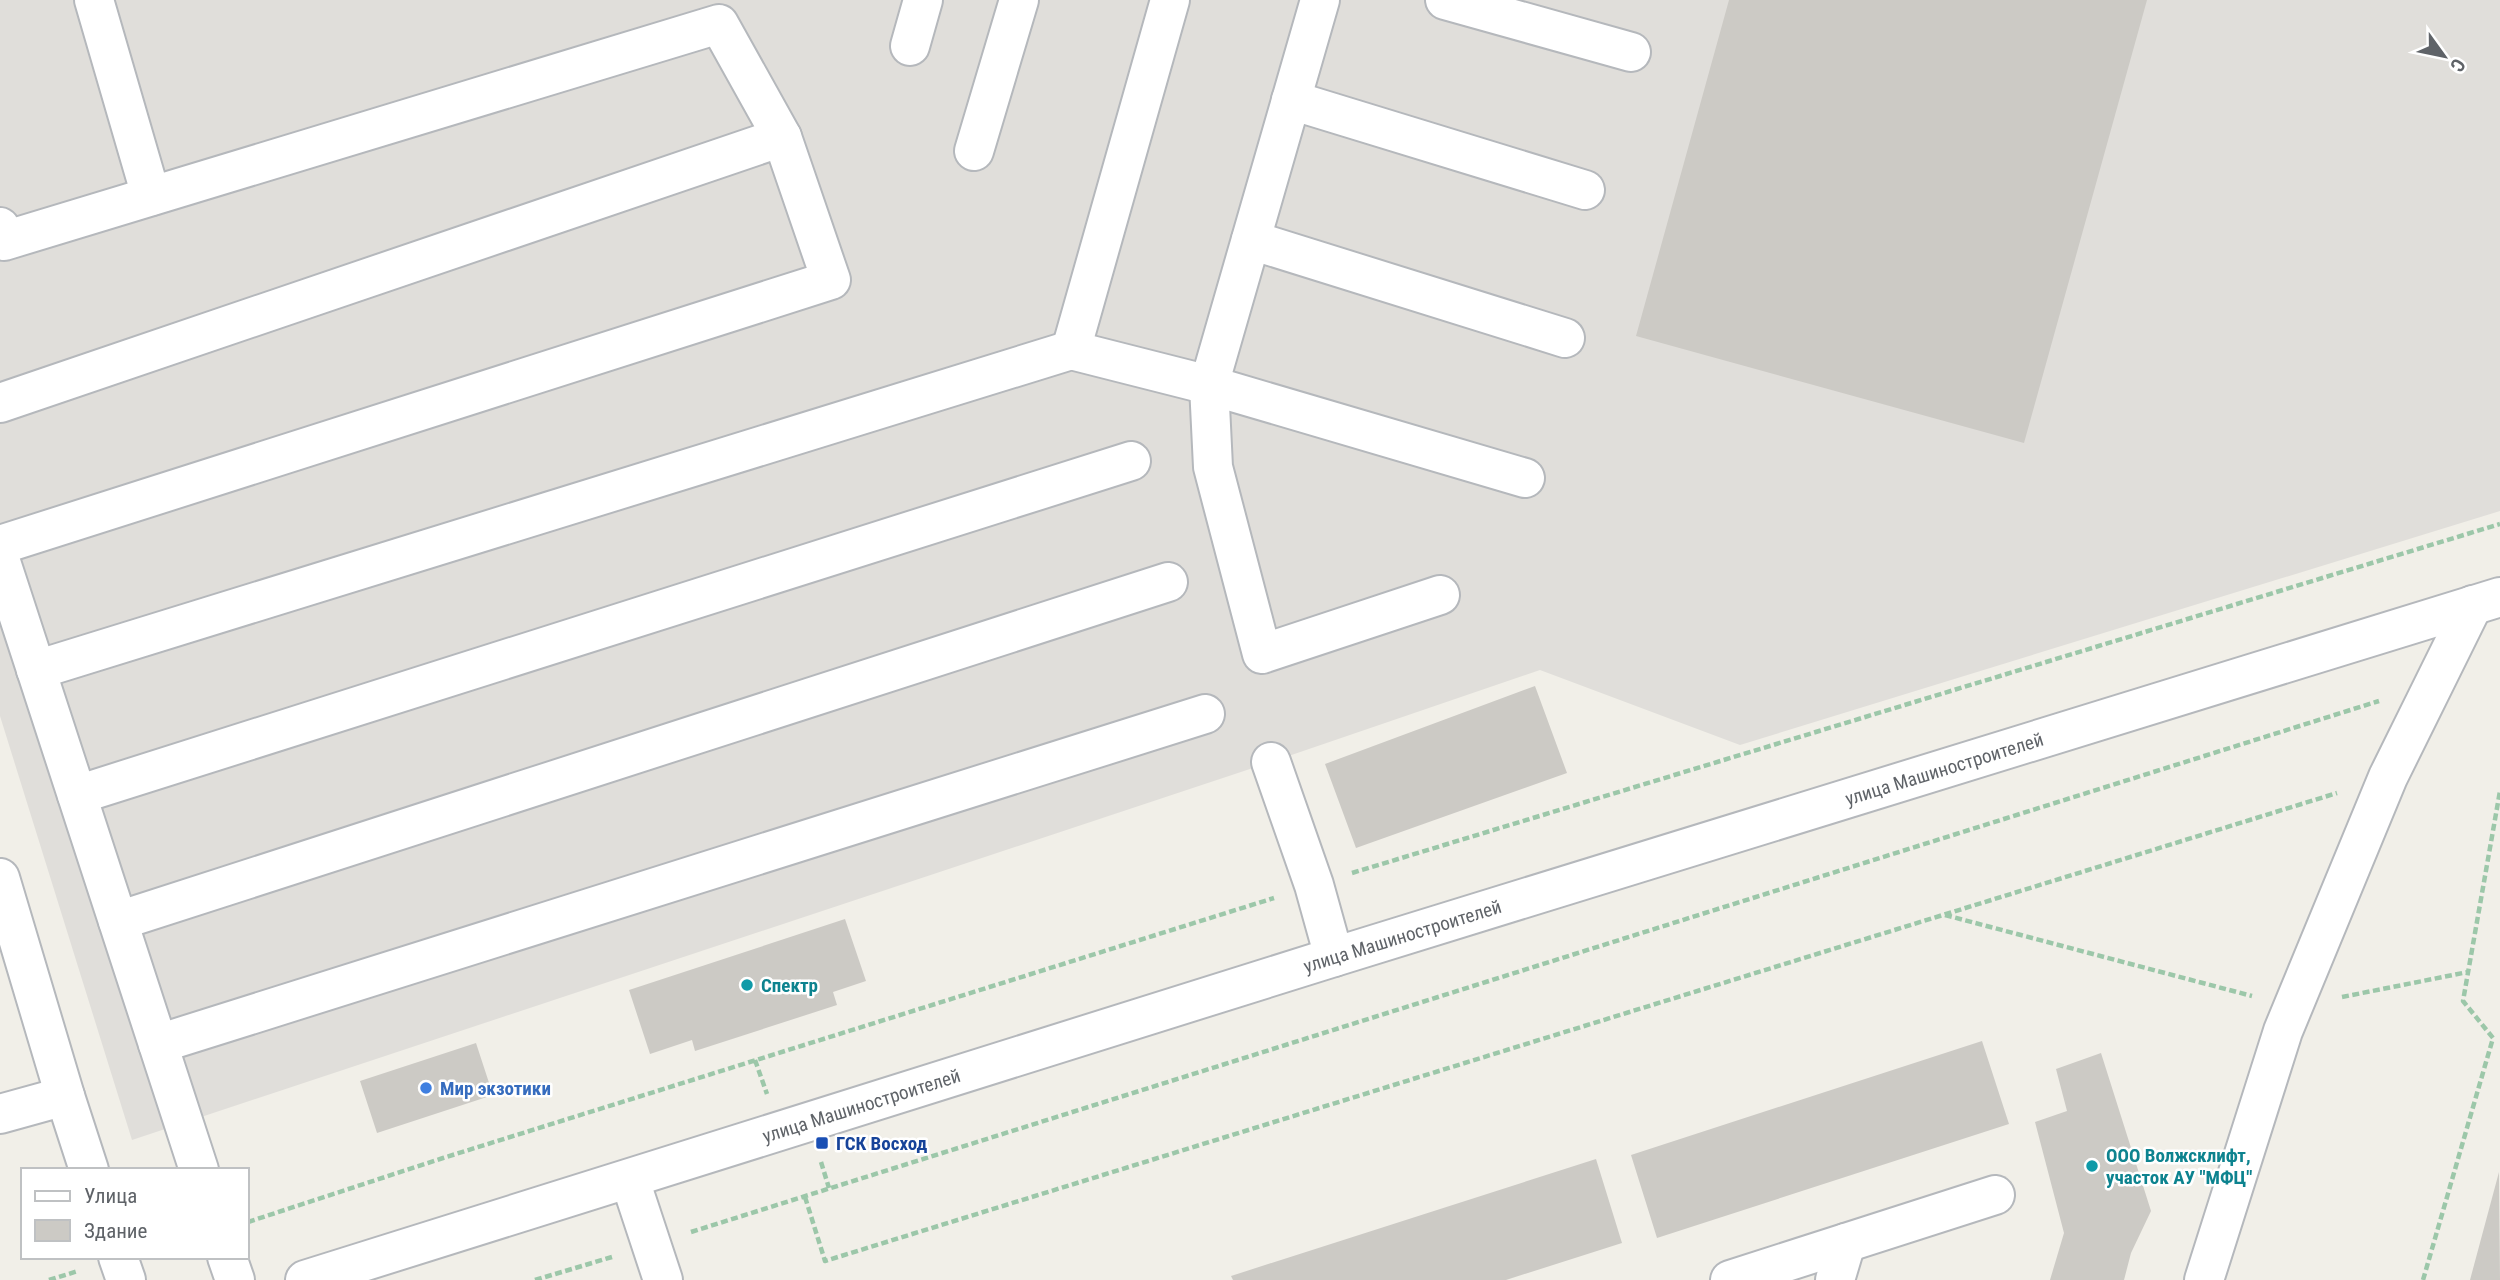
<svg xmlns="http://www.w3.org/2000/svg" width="2500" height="1280" font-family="'Roboto Condensed',sans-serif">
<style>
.industrial{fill:#e0deda}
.building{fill:#cccac5}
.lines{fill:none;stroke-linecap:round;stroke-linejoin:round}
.minor-casing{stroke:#b5b8bc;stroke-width:42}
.path{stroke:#9cc7a9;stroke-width:4.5;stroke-dasharray:7 3.5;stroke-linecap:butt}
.minor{stroke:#fff;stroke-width:38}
.culture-dot{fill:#0f9aa8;stroke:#fff;stroke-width:2.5}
.shop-dot{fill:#3f7fe0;stroke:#fff;stroke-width:2.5}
.transit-dot{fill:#1a4fb4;stroke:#fff;stroke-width:2.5}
.labels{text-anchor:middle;stroke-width:5;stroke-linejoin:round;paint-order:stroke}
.street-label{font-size:19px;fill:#5f6368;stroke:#fff}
.culture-label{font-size:19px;font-weight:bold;fill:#0d838f;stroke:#fff;text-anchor:start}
.shop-label{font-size:19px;font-weight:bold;fill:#366cbe;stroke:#fff;text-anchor:start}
.transit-label{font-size:19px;font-weight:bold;fill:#164399;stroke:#fff;text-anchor:start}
</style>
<rect width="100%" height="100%" fill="#f1efe8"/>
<!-- industrial -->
<path class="industrial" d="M0,0H2500V511L1740,745L1540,670L1271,762L132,1140L0,716Z"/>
<!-- building -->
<path class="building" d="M1729,0H2147L2024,443L1636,336Z
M1535,686L1567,773L1356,848L1325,764Z
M845,919L866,981L833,992L837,1005L695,1051L692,1040L650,1054L629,990Z
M1982,1041L2009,1124L1657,1238L1631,1155Z
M476,1043L493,1095L377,1133L360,1081Z
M2101,1053L2151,1211L2131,1253L2124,1280H2050L2064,1233L2035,1122L2067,1111L2056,1069Z
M1596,1159L1622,1243L1506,1280H1233L1231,1276Z
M2499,1172L2500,1280H2470Z"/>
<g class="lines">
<!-- minor casing -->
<g class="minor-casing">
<g id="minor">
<path d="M94,0L151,196"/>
<path d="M1320,0L1209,385L1213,467L1262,654L1440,595"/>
<path d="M1445,0L1631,52"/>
<path d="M910,46L923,0"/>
<path d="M1291,100L1585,190"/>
<path d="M974,151L1019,0"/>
<path d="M0,227L4,241L719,24L782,137L831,280L0,545"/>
<path d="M1251,240L1565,338"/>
<path d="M1071,350L1170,0"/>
<path d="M0,403L782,137"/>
<path d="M0,559L199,1170"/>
<path d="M36,670L1071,350L1209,385L1525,478"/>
<path d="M1271,762L1314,885L1334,957"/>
<path d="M77,795L1131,461"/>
<path d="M0,878L65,1096L89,1170"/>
<path d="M118,921L1168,582"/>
<path d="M158,1044L1205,714"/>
<path d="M0,1114L65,1096"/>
<path d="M630,1180L663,1280"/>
<path d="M118,1257L126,1280"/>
<path d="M227,1257L235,1280"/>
<path id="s1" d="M305,1280L1334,957L2500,597"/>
<path d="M1730,1280L1995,1195"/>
<path d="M1835,1280L1846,1243"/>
<path d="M2204,1280L2283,1031L2388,777L2473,605"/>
</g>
</g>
<!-- path -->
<path class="path" d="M1352,873L2500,524
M1945,915L2252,996
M2342,997L2468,972
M755,1060L767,1094
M821,1162L829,1188
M805,1197L825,1261L2337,793
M248,1222L443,1158L1274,898
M691,1232L2379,701
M49,1280L78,1271
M535,1280L612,1257
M2423,1280L2493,1038L2463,1001L2500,791"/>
<!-- minor -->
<use href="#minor" class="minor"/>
</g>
<!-- markers -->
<g class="culture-dot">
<circle cx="747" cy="985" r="7"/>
<circle cx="2092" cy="1166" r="7"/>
</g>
<circle class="shop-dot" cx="426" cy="1088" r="7"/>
<rect class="transit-dot" x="815" y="1136" width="14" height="14" rx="3.5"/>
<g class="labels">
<!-- street labels -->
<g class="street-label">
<text dy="7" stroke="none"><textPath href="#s1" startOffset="1717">улица Машиностроителей</textPath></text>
<text dy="7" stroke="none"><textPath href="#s1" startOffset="1150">улица Машиностроителей</textPath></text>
<text dy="7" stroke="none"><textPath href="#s1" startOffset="583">улица Машиностроителей</textPath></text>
</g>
<!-- culture labels -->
<g class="culture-label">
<text x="761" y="992">Спектр</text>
<text x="2106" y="1162">ООО Волжсклифт,<tspan x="2106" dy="22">участок АУ "МФЦ"</tspan></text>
</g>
<!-- shop labels -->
<g class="shop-label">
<text x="440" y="1095">Мир экзотики</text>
</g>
<!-- transit labels -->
<g class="transit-label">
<text x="836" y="1150">ГСК Восход</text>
</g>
</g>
<!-- legend -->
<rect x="21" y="1168" width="228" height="91" fill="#ffffff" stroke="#bfc1c3" stroke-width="2"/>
<rect x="35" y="1191" width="35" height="10" fill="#ffffff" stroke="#bfc1c3" stroke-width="2"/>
<text x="84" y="1203" font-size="21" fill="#5f6368">Улица</text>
<rect x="35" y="1220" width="35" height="21" fill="#cccac5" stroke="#bfc1c3" stroke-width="2"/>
<text x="84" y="1238" font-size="21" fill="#5f6368">Здание</text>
<!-- north arrow -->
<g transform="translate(2444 56) rotate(123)" stroke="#ffffff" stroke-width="5" paint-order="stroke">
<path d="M0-5L12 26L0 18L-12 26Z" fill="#5f6368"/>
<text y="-10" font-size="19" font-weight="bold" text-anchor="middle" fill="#5f6368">С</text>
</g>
</svg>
